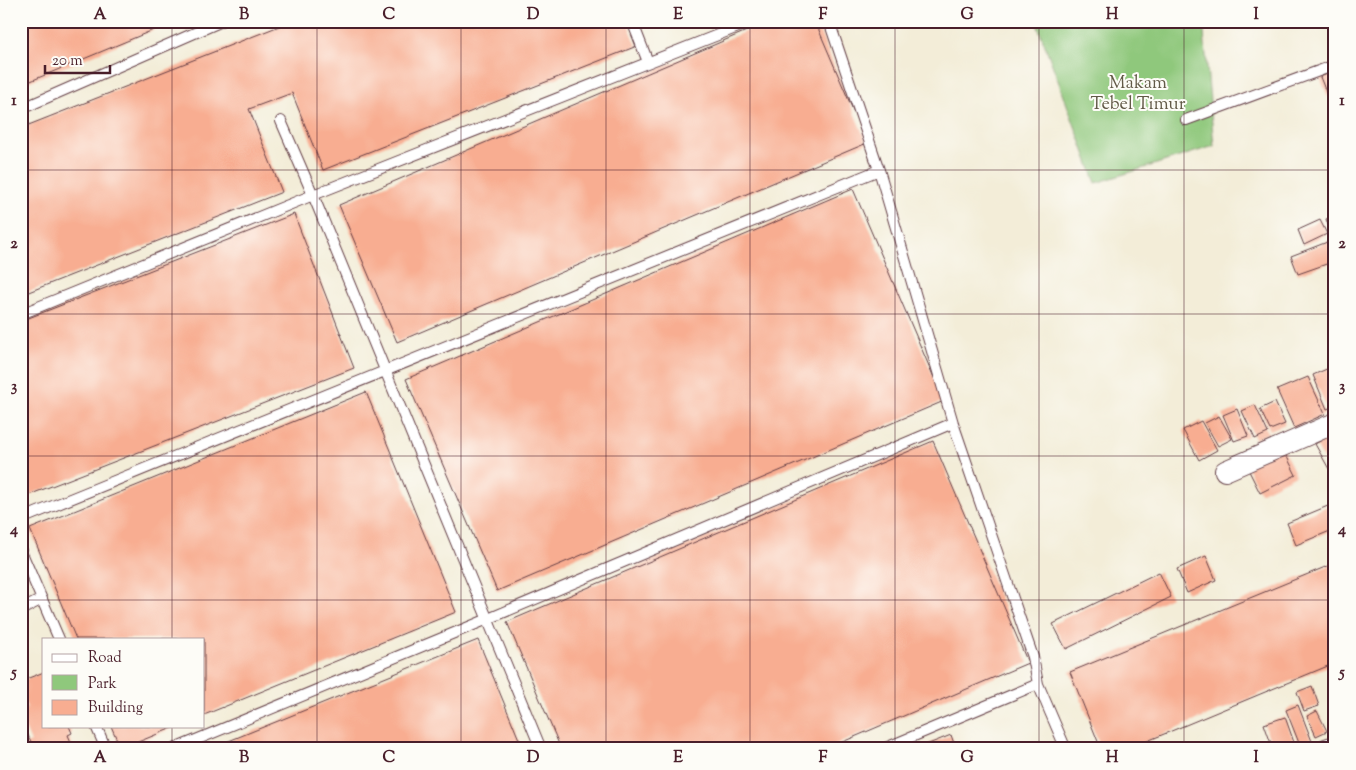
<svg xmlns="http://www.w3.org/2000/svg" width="1356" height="770" font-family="'Sorts Mill Goudy',serif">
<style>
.green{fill:#8fc87c;stroke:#6c7454}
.building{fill:#f8ad91}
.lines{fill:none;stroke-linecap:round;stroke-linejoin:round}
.lane-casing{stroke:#633e45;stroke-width:12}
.street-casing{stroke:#633e45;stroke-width:22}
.lane{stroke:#fff;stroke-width:10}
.street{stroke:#fff;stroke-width:20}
.grid{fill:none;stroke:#4a1f2b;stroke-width:1;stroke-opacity:0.55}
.labels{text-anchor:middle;stroke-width:4;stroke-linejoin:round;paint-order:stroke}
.park-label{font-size:18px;fill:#625a47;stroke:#fdfcf7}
.neatline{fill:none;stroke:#4a1f2b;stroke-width:2}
.grid-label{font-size:16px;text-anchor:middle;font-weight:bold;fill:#4a1f2b}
</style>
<rect width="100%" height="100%" fill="#fdfcf7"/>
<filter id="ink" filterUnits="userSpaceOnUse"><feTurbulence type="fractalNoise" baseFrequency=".02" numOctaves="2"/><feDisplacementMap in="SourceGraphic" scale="10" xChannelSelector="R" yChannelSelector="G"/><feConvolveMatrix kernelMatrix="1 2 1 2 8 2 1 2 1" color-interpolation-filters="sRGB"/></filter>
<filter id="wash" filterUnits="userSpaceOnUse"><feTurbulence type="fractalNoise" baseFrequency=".0096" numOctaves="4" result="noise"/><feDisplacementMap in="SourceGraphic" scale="20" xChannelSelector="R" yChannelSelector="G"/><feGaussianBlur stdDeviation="1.12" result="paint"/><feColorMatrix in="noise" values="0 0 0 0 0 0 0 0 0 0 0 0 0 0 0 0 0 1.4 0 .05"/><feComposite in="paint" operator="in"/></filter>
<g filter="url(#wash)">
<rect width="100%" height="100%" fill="#f3edd8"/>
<!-- green -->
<path class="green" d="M1036,21H1203L1214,146L1096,183Z"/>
<g id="blocks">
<!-- building -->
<path class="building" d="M21,21H175L21,85Z
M292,21H627L637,46L323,170L292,93L249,109L282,192L21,295V128Z
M770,21H815L867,143L397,342L339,205Z
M1335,71V95L1328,97L1320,77Z
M853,189L944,401L497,591L406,379Z
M294,214L354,368L21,498V321Z
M1335,216V233L1331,234L1326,219Z
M1320,220L1327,234L1304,245L1298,230Z
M1335,239V261L1298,274L1291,256Z
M1329,368L1335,381V406L1327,409L1313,375Z
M1308,377L1325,414L1294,428L1277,390Z
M366,392L456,612L204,715V639H76L30,529Z
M1275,402L1285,424L1270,430L1260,409Z
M1255,405L1268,433L1255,439L1242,411Z
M1237,409L1248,436L1234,441L1223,415Z
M1219,416L1232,439L1218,446L1205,423Z
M1201,421L1217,450L1199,460L1183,430Z
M1331,435L1335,442V466L1329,469L1315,444Z
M933,441L1028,663L826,749H561L507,622Z
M1282,447L1296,475L1260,493L1246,465Z
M1335,503V529L1296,545L1287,523Z
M1206,556L1216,580L1187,593L1177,569Z
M1335,563V663L1128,749H1101L1070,672Z
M1159,572L1171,597L1066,649L1053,624Z
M478,640L523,749H209Z
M44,672V726H69L72,733L68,735L74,749H21V746L31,742L21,719V710L27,708L21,695V681Z
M1312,686L1319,706L1304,711L1297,692Z
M1298,705L1313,744L1301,748L1286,710Z
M1317,711L1327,731L1316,736L1307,716Z
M1285,717L1296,748L1273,749L1264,724Z
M111,726H177L121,749Z
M951,735L956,749H916Z"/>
</g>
</g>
<g filter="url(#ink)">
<use href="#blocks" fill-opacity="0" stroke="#633e45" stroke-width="1"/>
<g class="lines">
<!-- lane casing -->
<g class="lane-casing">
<path id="lane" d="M632,21L648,62
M829,21L879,170L953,423L1033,657L1038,684L883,749
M21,109L222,21
M1186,120L1335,65
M281,121L313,195L541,749
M21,314L313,195L753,21
M21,519L879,170
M21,551L59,639
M21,610L42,599
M1038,684L1065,747
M96,726L106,749
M174,749L488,619L953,423"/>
</g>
<!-- street casing -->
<g class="street-casing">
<path id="street" d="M1225,471L1335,423
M1326,749L1335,746"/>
</g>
<!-- lane -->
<use href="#lane" class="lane"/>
<!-- street -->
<use href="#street" class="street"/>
</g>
</g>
<!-- grid -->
<path class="grid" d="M172,21V639M317,21V749M461,21V749M606,21V749M750,21V749M895,21V749M1039,21V749M1184,21V749M21,170H1335M21,314H1335M21,456H1335M21,600H1335M172,726V749"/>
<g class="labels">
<!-- park labels -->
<g class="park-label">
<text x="1138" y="88">Makam<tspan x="1138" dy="21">Tebel Timur</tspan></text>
</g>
</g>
<!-- margin -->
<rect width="1356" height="770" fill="none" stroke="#fdfcf7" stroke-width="55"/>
<!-- legend -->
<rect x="42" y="638" width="162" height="90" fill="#fdfcf7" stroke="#b5a4a5"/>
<rect x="52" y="654" width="25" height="8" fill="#ffffff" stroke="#b5a4a5"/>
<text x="88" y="662" font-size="15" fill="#4a1f2b">Road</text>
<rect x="52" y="675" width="25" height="15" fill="#8fc87c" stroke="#b5a4a5"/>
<text x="88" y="688" font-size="15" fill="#4a1f2b">Park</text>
<rect x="52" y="700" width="25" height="15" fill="#f8ad91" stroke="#b5a4a5"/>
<text x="88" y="712" font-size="15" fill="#4a1f2b">Building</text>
<!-- scale -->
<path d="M45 65v8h65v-8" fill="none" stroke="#4a1f2b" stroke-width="2.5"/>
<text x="52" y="65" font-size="15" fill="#4a1f2b" stroke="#fdfcf7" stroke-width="4" paint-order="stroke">20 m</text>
<rect x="28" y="28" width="1300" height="714" class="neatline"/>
<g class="grid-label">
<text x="100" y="19">A</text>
<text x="244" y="19">B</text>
<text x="389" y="19">C</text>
<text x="533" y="19">D</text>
<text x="678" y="19">E</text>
<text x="823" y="19">F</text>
<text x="967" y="19">G</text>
<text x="1112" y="19">H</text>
<text x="1256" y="19">I</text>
<text x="14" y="105">1</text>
<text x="1342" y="105">1</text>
<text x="14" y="248">2</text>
<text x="1342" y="248">2</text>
<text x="14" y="391">3</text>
<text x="1342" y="391">3</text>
<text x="14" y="534">4</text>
<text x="1342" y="534">4</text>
<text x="14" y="677">5</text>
<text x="1342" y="677">5</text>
<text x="100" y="762">A</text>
<text x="244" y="762">B</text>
<text x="389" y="762">C</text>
<text x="533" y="762">D</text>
<text x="678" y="762">E</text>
<text x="823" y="762">F</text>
<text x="967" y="762">G</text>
<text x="1112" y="762">H</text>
<text x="1256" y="762">I</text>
</g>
</svg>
